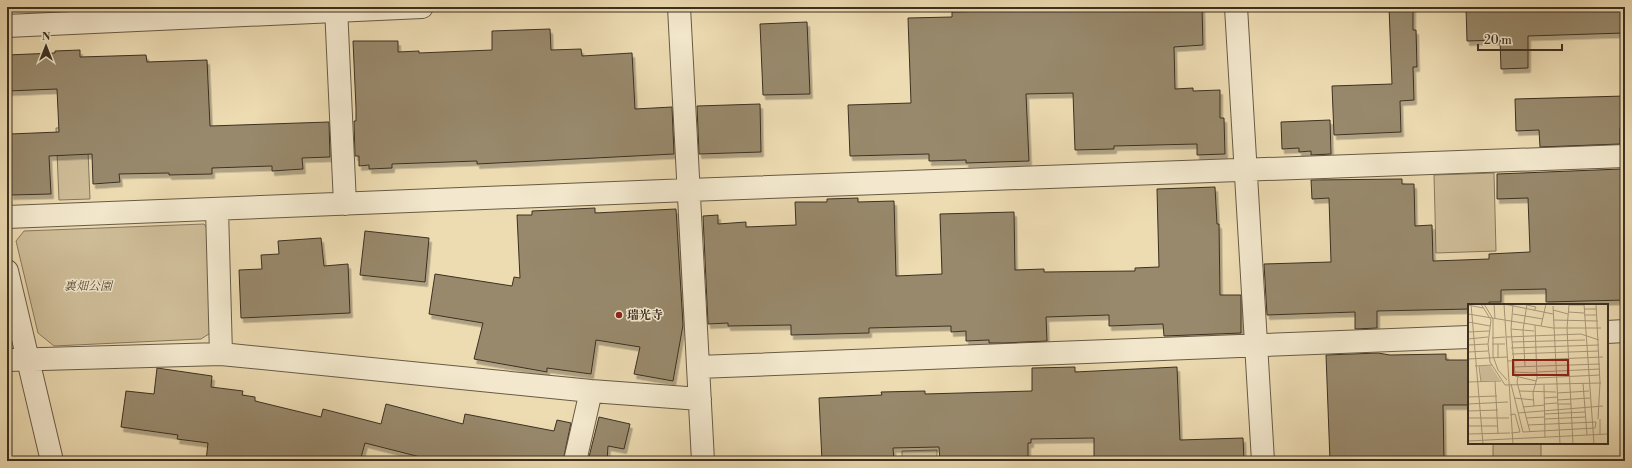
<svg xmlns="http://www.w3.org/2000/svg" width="1632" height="468" font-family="'Libre Bodoni','Noto Serif JP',serif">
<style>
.green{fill:#cfbe99;stroke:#86775d}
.building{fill:#98896c;stroke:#3c3021;filter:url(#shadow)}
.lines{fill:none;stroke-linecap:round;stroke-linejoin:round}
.minor-casing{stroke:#685b45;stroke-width:24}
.minor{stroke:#f3e8cd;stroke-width:22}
.poi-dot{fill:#8f2418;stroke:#f3e8cd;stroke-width:1.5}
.labels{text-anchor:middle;stroke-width:3;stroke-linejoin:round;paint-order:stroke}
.park-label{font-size:12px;font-style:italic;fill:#594c39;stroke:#f3e8cd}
.poi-label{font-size:12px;font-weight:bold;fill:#3c3021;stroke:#f3e8cd;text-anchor:start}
.inset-road{fill:none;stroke:#a69778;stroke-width:1}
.view{fill:#8f2418;fill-opacity:0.15;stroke:#8f2418;stroke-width:2}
.inset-edge{fill:none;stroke:#3c3021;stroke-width:2}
</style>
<defs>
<filter id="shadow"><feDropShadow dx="2.5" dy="4.5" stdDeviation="0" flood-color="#0004"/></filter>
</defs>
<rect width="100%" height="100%" fill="#eddbb2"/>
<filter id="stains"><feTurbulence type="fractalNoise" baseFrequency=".005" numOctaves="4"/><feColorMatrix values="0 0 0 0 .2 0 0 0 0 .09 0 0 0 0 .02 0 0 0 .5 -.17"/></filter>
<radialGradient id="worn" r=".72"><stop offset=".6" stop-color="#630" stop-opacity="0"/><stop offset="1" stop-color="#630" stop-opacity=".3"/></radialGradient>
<!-- green -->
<path class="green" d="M87,127L90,199L59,200L56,128Z
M1494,173L1496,251L1436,253L1434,175Z
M204,224L209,230L212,332L201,339L54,346L38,333L16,241L24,231Z
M1493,443H1541V461H1493Z
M937,450V461H902V451Z"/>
<!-- building -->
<path class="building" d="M1151,7H1202L1203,45L1174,47L1175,89L1193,88V91L1220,90V118H1224L1225,154L1197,155V144L1114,146V149L1075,150L1073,93L1026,94L1029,161L966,163V160L929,161V154L850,156L848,105L911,103L908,18L952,17V12Z
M1389,7H1413V30H1416L1417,67H1413L1414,100L1400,101L1401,132L1334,135L1332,86L1392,84Z
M1466,7H1624V33L1528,36V68L1501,69L1500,40L1467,41Z
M807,22L810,94L763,95L760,24Z
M550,29L551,50L581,49L582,56L632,53L635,109L672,107L674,154L477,164V161L392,164V168L369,169V165L359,166V156H355L354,121H356V108L353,41H398V52L419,51V53L492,50V31Z
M80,50V57L146,55L147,62L207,60L210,126L329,122L330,157L302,158L303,169L272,171V166L212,168V174L169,175V173L119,174L120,182L93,184L92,154L49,156L51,194L11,195L10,134L59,132L57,89L8,91L7,55L55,53V51Z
M1625,96V128H1620V144L1540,147L1539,130L1516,131L1515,99Z
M760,104L761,152L699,154L697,106Z
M1330,120L1331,154L1311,155V151L1299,152V148L1282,149L1281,122Z
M1621,169L1623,248L1625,247V300L1546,302V289L1501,290V302H1489V304L1485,305H1469V309L1377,311V328L1355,329V312L1267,315L1264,264L1331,262L1329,198L1312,199L1311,180L1402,179V184H1414L1415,226L1432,225L1433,261L1489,259V254L1530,252L1528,198L1497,199V174Z
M1215,187L1217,224H1219L1220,295H1241V333L1164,336L1163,324L1109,326V315L1046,317L1047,341L1004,343H989V340L966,341V331L951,332V326L869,328V333L791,335V325L728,326V323L708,324L703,216L718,215V224L746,222V227L796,225L795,202H827V199L858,198V202L894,201L896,276L942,274L940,214L1014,212L1015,270L1044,269V272L1135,271V268L1159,267L1157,189Z
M595,208V213L676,209L683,325L673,381L634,374L640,347L596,340L591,374L547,368V372L474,359L483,323L429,314L435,274L512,286L514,277L520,278L517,215H532V211Z
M365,231L429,238L425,282L360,275Z
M321,238L324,266L348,264L350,313L241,318L239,270L262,269L261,255L279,254L278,241Z
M1378,353L1390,355L1446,354V360H1469V405H1443L1444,461H1330L1326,355Z
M1075,367V372L1177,367L1180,440L1243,438L1244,461H1094V438L1031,439V443H1028V461H940L939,447L893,448L894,461H822L819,398L882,395L881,392L925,391V394L1032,391V368Z
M157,368L212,376L211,387L243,391L242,395L255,397V401L321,417L323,409L381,424L386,404L463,424L465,414L554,431L557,420L571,423L563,461H436L365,443L360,461H206L208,443L177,439L178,435L121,427L126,391L154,394Z
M599,417L630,424L624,449L608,446L607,461H588Z"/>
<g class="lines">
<!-- minor casing -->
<g class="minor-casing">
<path id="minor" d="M336,7L345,204
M679,7L703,461
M1236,7L1263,461
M7,26L422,7
M217,209L221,354
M7,217L689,190L1625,156
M7,271L52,461
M1607,332L1625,331
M7,360L221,354L591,391L700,399
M698,367L1469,337
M575,461L591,391"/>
</g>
<!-- minor -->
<use href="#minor" class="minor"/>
</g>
<!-- markers -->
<circle class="poi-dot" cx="619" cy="315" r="4"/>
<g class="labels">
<!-- park labels -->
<g class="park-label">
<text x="88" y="290">裏畑公園</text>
</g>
<!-- poi labels -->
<g class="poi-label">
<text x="627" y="319">瑞光寺</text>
</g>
</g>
<!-- overview -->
<g transform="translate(1468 304)">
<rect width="140" height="140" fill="#eddbb2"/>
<path d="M12,62H23L32,76L13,77Z" fill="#cfbe99"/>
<path class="inset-road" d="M3,0L15,140M13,0L23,16L20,40L22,58L37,81L133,79M16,0L25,15M26,0L27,15M36,0L45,140M36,0L85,10M45,0L43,25L47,72L68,77M116,0L126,140M128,0L132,79L130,115M0,1L15,4M59,1L68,3L66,7M101,1L99,24L105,140M101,1H116M85,2L92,140M116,5H129M85,6L100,10M100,8L116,9M0,10L85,24H133M45,10L75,15M116,11H129M25,15V52L30,66L39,76M85,16L130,17M0,18L22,22M73,22L78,0M43,25L66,27M0,28L21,27M38,33L113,30L131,36M24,34L37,33M0,35L20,33M44,38L117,36M24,40H37M30,40V53M0,41L20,40M43,44L131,41M0,48L20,47M44,50L131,47M0,55L39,53M40,57L135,53M7,62L24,61M11,62L13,78M57,62L55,26L59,0M45,63L132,60M44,68L69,69M69,68L132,65M50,72L49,78L62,128M69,74L132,71M27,77L30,130M0,78L33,77M115,79L119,131M43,80L55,128L127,124L128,118L60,121M76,81L77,134M51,87L88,88M89,89L121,87M0,93L29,92M46,94L66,96M76,94L89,93M89,96L122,94M0,100L40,98M76,100L89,99M89,100H103M66,102L65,89L69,74L67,21M55,103L77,101M0,107L30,106M50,109L135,102M77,110L117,108M42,111L47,110L52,128L43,129M0,114H41M58,114L77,113M77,115L117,113M132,115V130M0,122H30M0,130L42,129M0,137L140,130"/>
<path class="view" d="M45,56H100V71H45Z"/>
<rect width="140" height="140" class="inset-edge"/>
</g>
<!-- margin -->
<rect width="1632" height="468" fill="none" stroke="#eddbb2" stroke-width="24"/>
<rect x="8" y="8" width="1616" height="452" fill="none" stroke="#3c3021" stroke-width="2"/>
<rect x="12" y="12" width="1608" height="444" fill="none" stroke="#3c3021"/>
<!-- north arrow -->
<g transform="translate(46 46)" stroke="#f3e8cd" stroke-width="3" paint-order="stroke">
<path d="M0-3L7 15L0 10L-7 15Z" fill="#3c3021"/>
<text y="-6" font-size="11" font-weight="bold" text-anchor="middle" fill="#3c3021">N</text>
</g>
<!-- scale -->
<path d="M1478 44v6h84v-6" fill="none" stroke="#3c3021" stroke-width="2"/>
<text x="1484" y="44" font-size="12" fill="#3c3021" stroke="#f3e8cd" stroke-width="3" paint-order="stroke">20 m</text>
<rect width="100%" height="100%" filter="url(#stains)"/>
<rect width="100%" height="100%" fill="url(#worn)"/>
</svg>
